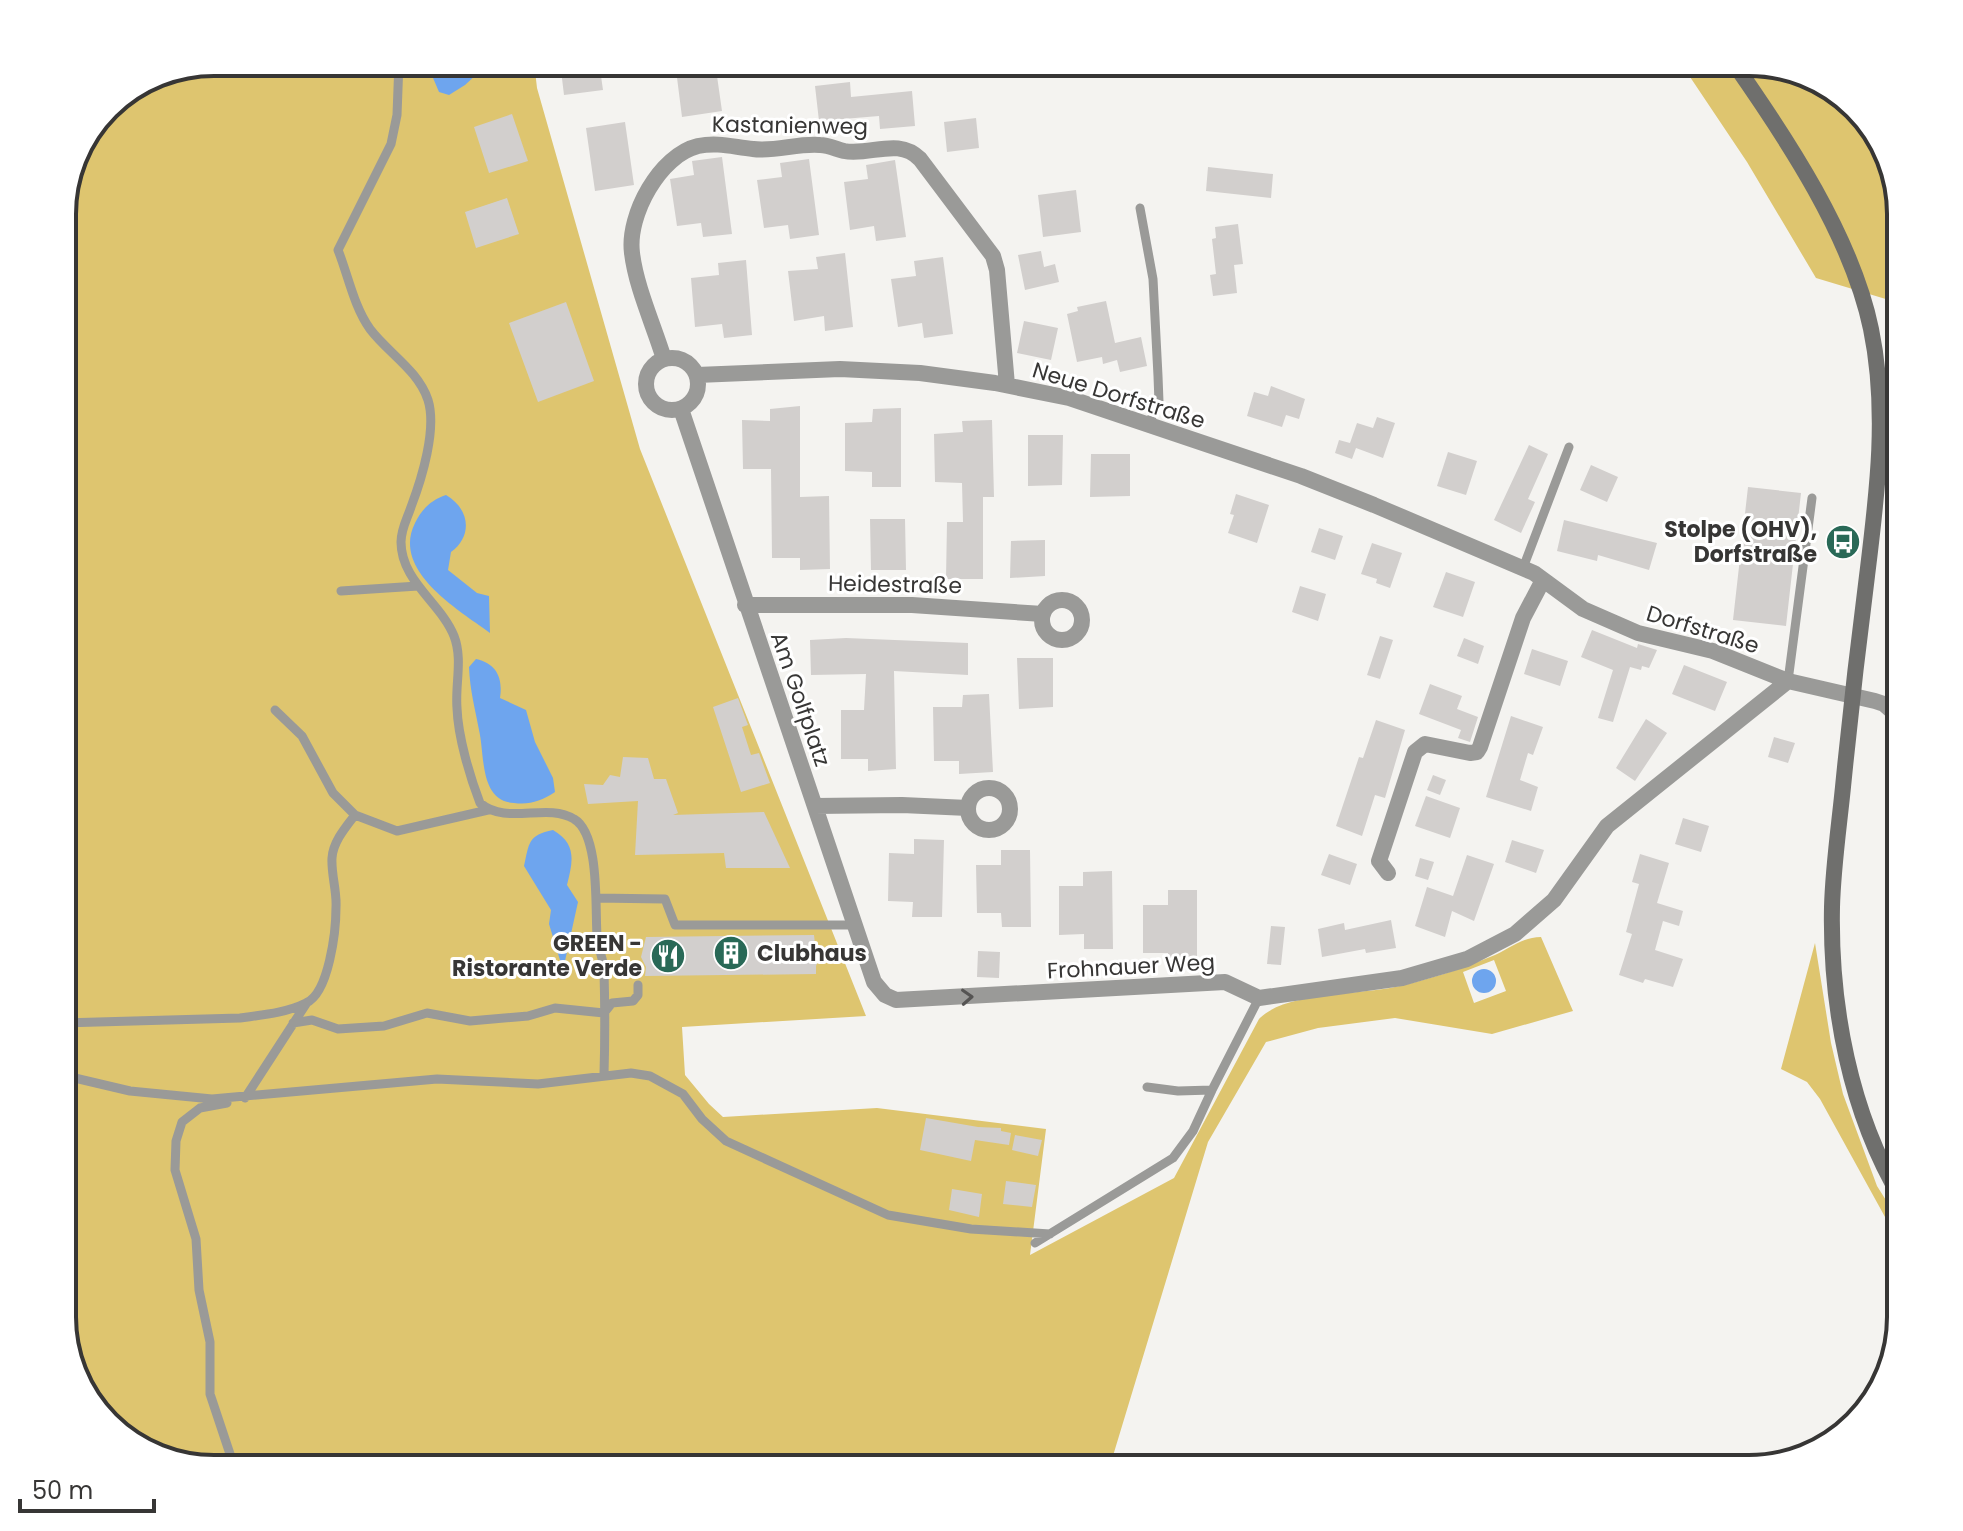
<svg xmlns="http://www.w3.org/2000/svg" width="1963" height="1531" font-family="Poppins,sans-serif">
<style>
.green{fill:#dec56f;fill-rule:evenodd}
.water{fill:#6ea5ee}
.building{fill:#d2cfcd}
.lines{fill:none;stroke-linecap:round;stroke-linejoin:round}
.lane{stroke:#9a9a98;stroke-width:9}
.street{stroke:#9a9a98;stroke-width:16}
.secondary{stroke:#6f6f6d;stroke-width:16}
.oneway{stroke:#555453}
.labels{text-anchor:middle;stroke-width:6;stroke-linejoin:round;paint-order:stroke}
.street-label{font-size:22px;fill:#373635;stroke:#fff}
.poi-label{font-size:22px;font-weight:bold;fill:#373635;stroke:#fff;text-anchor:end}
.rim{fill:none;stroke:#373635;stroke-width:4}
</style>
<rect width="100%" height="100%" fill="#f4f3f0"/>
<!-- green -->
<path class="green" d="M214,62H534L537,88L640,449L866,1016L682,1027L685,1075L709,1104L723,1117L877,1108L1046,1129L1030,1255L1174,1178L1259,1019C1284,992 1358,995 1395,987C1428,980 1460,969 1490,957C1509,950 1521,937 1541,937L1573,1011L1492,1034L1395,1018L1318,1028L1266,1042L1208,1142L1109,1469H213L121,1437L78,1385L62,1327V204L77,147L113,100ZM1494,960L1506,991L1474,1003L1463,972Z
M1680,62H1750L1842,94L1886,147L1901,213V254L1889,300L1816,278L1747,162Z
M1815,943L1831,1043L1843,1094L1877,1186L1901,1224V1246L1820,1099L1807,1082L1781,1069Z"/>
<!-- water -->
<path class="water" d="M431,62H490L465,85L449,95L439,92L428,66Z
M446,495C470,509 473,536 451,552L448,570L477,593L489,596L490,633C459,610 391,571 415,523C422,509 431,500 446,495Z
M476,659C497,664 503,678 500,698L526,710L535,742L553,778L555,792C541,801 530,805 514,803C479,801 485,755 479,730C475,708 470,691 469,667Z
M553,830C577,844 573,861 567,885L578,902L563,970L549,924L551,910L524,866C529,843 528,835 553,830Z
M1472 981a12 12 0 1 1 24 0a12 12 0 1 1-24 0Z"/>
<!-- building -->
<path class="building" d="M560,62H599L603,90L564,95Z
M675,62H715L722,111L682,117Z
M850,82L851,97L912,91L915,126L880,129L879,116L819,121L815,86Z
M512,114L528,161L489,173L474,127Z
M976,118L979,148L947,152L944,122Z
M625,122L634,185L595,191L586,128Z
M722,157L732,234L703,237L701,223L677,226L670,179L694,175L692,161Z
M809,159L819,235L790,239L788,225L764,228L757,180L782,177L780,163Z
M895,160L906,237L876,241L874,226L850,230L844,182L868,179L866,165Z
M1208,167L1273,174L1271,198L1206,191Z
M1076,190L1081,232L1043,237L1038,195Z
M507,198L519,234L476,248L465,212Z
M1238,224L1243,264L1234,265L1237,293L1213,296L1210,275L1216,274L1212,239L1216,238L1215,227Z
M1041,251L1044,267L1055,264L1059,282L1025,290L1018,255Z
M845,253L853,327L825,331L824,316L794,321L788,271L818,269L816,257Z
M943,257L953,334L924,338L922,323L898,327L891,279L916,276L914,261Z
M746,260L752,335L724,338L722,324L695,327L691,278L719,275L718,263Z
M1106,301L1115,343L1141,337L1147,366L1120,372L1117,360L1103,364L1102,357L1077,362L1067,314L1078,311L1077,307Z
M566,302L594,381L538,402L509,323Z
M1024,321L1058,328L1051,360L1017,353Z
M1271,386L1305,399L1299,419L1286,415L1282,427L1247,416L1254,392L1268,396Z
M800,406V497L829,496L830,569L800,570V558H772L771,469H743L742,420L770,421V409Z
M901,408V487H872V472L845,471V423L872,422L873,409Z
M1377,417L1395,423L1383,458L1356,448L1352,459L1335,453L1339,440L1350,443L1357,423L1373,428Z
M992,420L994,497H983V579H946L947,522H963L962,483L935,482L934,434L963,432L962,421Z
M1028,435H1063L1062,485L1028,486Z
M1529,445L1548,454L1528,499L1535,502L1521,533L1494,520Z
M1448,452L1477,461L1466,495L1437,486Z
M1091,454H1130V496L1090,497Z
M1591,465L1618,477L1607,502L1580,490Z
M1748,487L1801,493L1786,626L1733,620Z
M1236,494L1269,505L1257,543L1228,533L1234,515L1230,514Z
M870,519H905L906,570H871Z
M1564,520L1657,543L1649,570L1598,555L1597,561L1557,551Z
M1319,528L1343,536L1335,560L1311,552Z
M1045,540V576L1010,578L1011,541Z
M1372,543L1402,553L1390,588L1376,583L1377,579L1361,574Z
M1446,572L1475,582L1463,617L1433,607Z
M1300,586L1326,594L1318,621L1292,612Z
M1592,630L1637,648L1638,644L1657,650L1649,668L1642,666L1641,670L1630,667L1613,722L1598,718L1613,670L1581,657Z
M1380,636L1393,640L1380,679L1367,675Z
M846,638L968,643V675L894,671L896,769L868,771V759H841V710H864L866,674L811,675L810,640Z
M1464,638L1484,646L1478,664L1457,656Z
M1532,649L1568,661L1560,686L1524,674Z
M1017,658H1053V707L1019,709Z
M1684,665L1727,682L1715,711L1672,694Z
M1430,684L1462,696L1457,709L1478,717L1470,742L1458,738L1461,730L1419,714Z
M989,694L993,772L959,774V761H934L933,707H962L963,695Z
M738,698L748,725L742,727L751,755L759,753L770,783L741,792L713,707Z
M1511,716L1543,727L1533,755L1528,753L1520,780L1538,787L1531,811L1486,797Z
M1646,719L1667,733L1635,781L1616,768Z
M1376,720L1405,730L1385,798L1375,795L1362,836L1336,826L1359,757L1363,758Z
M1774,737L1795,743L1788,763L1768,757Z
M623,757L648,758L654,779H666L678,813L673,815L764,812L790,868H726L724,853L635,855L638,801L588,804L584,784L603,785L610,775L620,777Z
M1433,775L1446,780L1440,795L1427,790Z
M1426,796L1460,808L1450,838L1415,826Z
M1683,818L1709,826L1701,852L1675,844Z
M914,839L944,840L942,917H912L913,902L888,901L889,853L914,854Z
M1512,840L1544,850L1536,873L1505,862Z
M1001,850H1030L1031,927H1002L1001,913H977L976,865H1001Z
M1329,854L1357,864L1350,885L1321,875Z
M1640,854L1669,863L1657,903L1683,911L1679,926L1663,921L1655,950L1683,959L1673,987L1645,979L1643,983L1619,975L1632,934L1626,932L1639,884L1632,882Z
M1467,855L1494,864L1474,921L1452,911L1445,937L1415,926L1427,887L1453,896Z
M1420,858L1434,862L1428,880L1415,876Z
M1112,871L1113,949H1084V934L1059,935V886H1083V872Z
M1168,890H1197V967H1168V953H1143V905H1168Z
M1391,920L1396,948L1366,953L1365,949L1322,957L1318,929L1344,923L1345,930Z
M1271,926L1285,927L1281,965L1267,964Z
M814,935L815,944L820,956L816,966V974L645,976L646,967L641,957L646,937Z
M978,951L1000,952L999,978L977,977Z
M926,1118L978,1127L1001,1128V1131L1011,1133L1009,1145L975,1140L971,1161L920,1150Z
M1015,1135L1042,1140L1038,1156L1012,1150Z
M1006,1181L1036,1185L1032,1207L1003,1204Z
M952,1189L982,1194L979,1217L949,1210Z"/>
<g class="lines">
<!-- lane -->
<path class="lane" d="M399,62L397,115L391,144L338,250C348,275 354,307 370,329C388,353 418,370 428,400C437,429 422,478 411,507C407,519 401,529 401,542C401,581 441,603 454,636C463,659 455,684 457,708C458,737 470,777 480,803C507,826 546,802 574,819C600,834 595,908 597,935C597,947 604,959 604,971C605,1006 605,1041 604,1075
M1140,208L1153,279L1158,376L1159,402L1148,425
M1523,568L1569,447
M341,591L418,586
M1788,681L1812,498
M275,710L302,736L333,793L355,815L397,831L488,810
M596,898L665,899L675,925H854
M62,1023L240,1018C261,1015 286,1013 306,1003C329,993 336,931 336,907C337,891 331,874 332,858C333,842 345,828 355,815
M293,1023L312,1020L338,1029L384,1026L427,1013L470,1021L528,1016L555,1008L604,1013L612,1003L633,1001L638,995V985
M62,1075L130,1091L212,1099L437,1079L538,1084L631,1073L650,1076L683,1094L702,1119L726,1141L888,1215L971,1229L1050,1234
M1147,1087L1178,1091L1212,1090L1259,998
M245,1098L306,1004
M227,1103L200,1108L182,1122L176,1141L175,1170L196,1239L199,1290L210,1342V1394L235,1469
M1035,1243L1173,1158L1193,1131L1212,1090"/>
<!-- street -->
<path class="street" d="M646 384a26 26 0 1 1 52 0a26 26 0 1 1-52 0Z
M664,359C654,326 636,287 632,253C627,215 660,155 698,146C718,142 733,147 753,149C775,152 798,143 820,145C828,145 836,149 844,151C871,156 898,137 920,159L993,256L997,270L1007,385
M697,375L840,369L920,373L995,383L1069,398L1301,476L1374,505L1534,573L1583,609L1638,633L1713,651L1788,681L1875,701L1884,704L1901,719
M681,409L874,982L885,995L896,1000L1225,982L1259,998L1402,978L1467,959L1515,934L1554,900L1607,826L1788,681
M1042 620a20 20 0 1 1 40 0a20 20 0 1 1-40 0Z
M745,605H912L1043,614
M968 809a21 21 0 1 1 42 0a21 21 0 1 1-42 0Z
M815,806L902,805L968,808
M1388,873L1379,861L1415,752L1425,744L1470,753L1477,752L1480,747L1523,618L1543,580"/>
<!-- secondary -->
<path class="secondary" d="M1733,62C1787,139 1852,237 1871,329C1888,411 1877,495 1867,576C1858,646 1850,716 1843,787C1839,827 1833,867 1832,907C1830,1006 1850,1113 1901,1198"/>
</g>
<!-- one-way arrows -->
<defs><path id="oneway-chevron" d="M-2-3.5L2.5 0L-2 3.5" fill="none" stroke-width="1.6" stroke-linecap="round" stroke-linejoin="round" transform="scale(2)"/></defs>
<use class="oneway" href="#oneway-chevron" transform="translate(967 997) rotate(-3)"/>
<!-- icons -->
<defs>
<g id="bus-disc" transform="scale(1.8)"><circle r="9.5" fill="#296957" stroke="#fff"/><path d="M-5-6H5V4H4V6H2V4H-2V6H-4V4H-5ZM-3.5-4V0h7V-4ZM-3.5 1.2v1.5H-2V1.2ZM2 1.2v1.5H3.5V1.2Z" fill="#fff"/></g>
<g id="building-disc" transform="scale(1.8)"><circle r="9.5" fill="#296957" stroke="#fff"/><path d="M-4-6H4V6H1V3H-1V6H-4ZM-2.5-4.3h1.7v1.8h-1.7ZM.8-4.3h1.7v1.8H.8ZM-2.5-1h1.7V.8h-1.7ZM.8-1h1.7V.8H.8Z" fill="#fff"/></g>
<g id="restaurant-disc" transform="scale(1.8)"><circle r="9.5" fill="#296957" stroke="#fff"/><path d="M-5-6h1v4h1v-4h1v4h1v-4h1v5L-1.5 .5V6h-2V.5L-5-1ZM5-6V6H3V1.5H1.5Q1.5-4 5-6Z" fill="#fff"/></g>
</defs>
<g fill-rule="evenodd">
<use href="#bus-disc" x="1843" y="542"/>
<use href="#building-disc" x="731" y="953"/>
<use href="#restaurant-disc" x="668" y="956"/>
</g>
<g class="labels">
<!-- street labels -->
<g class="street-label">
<text transform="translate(790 125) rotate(1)" y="8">Kastanienweg</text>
<text transform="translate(1119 395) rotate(17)" y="8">Neue Dorfstraße</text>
<text transform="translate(895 584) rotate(1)" y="8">Heidestraße</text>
<text transform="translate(1703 629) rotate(17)" y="8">Dorfstraße</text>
<text transform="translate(801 699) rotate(71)" y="8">Am Golfplatz</text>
<text transform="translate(1131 966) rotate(-3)" y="8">Frohnauer Weg</text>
</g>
<!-- poi labels -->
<g class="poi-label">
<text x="1817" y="537">Stolpe (OHV),<tspan x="1817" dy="25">Dorfstraße</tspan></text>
<text x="642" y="951">GREEN -<tspan x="642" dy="25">Ristorante Verde</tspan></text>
<text x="757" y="961" text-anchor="start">Clubhaus</text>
</g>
</g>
<!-- crop -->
<path d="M0 0H1963V1531H0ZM214 76H1749A138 138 0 0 1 1887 214V1317A138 138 0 0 1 1749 1455H214A138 138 0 0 1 76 1317V214A138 138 0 0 1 214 76Z" fill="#fff" fill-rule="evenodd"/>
<path class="rim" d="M214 76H1749A138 138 0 0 1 1887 214V1317A138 138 0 0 1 1749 1455H214A138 138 0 0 1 76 1317V214A138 138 0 0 1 214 76Z"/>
<!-- scale -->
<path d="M20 1499v12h134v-12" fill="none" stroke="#373635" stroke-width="4"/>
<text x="32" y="1499" font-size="24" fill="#373635" stroke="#ffffff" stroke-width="6" paint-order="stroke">50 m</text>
</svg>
